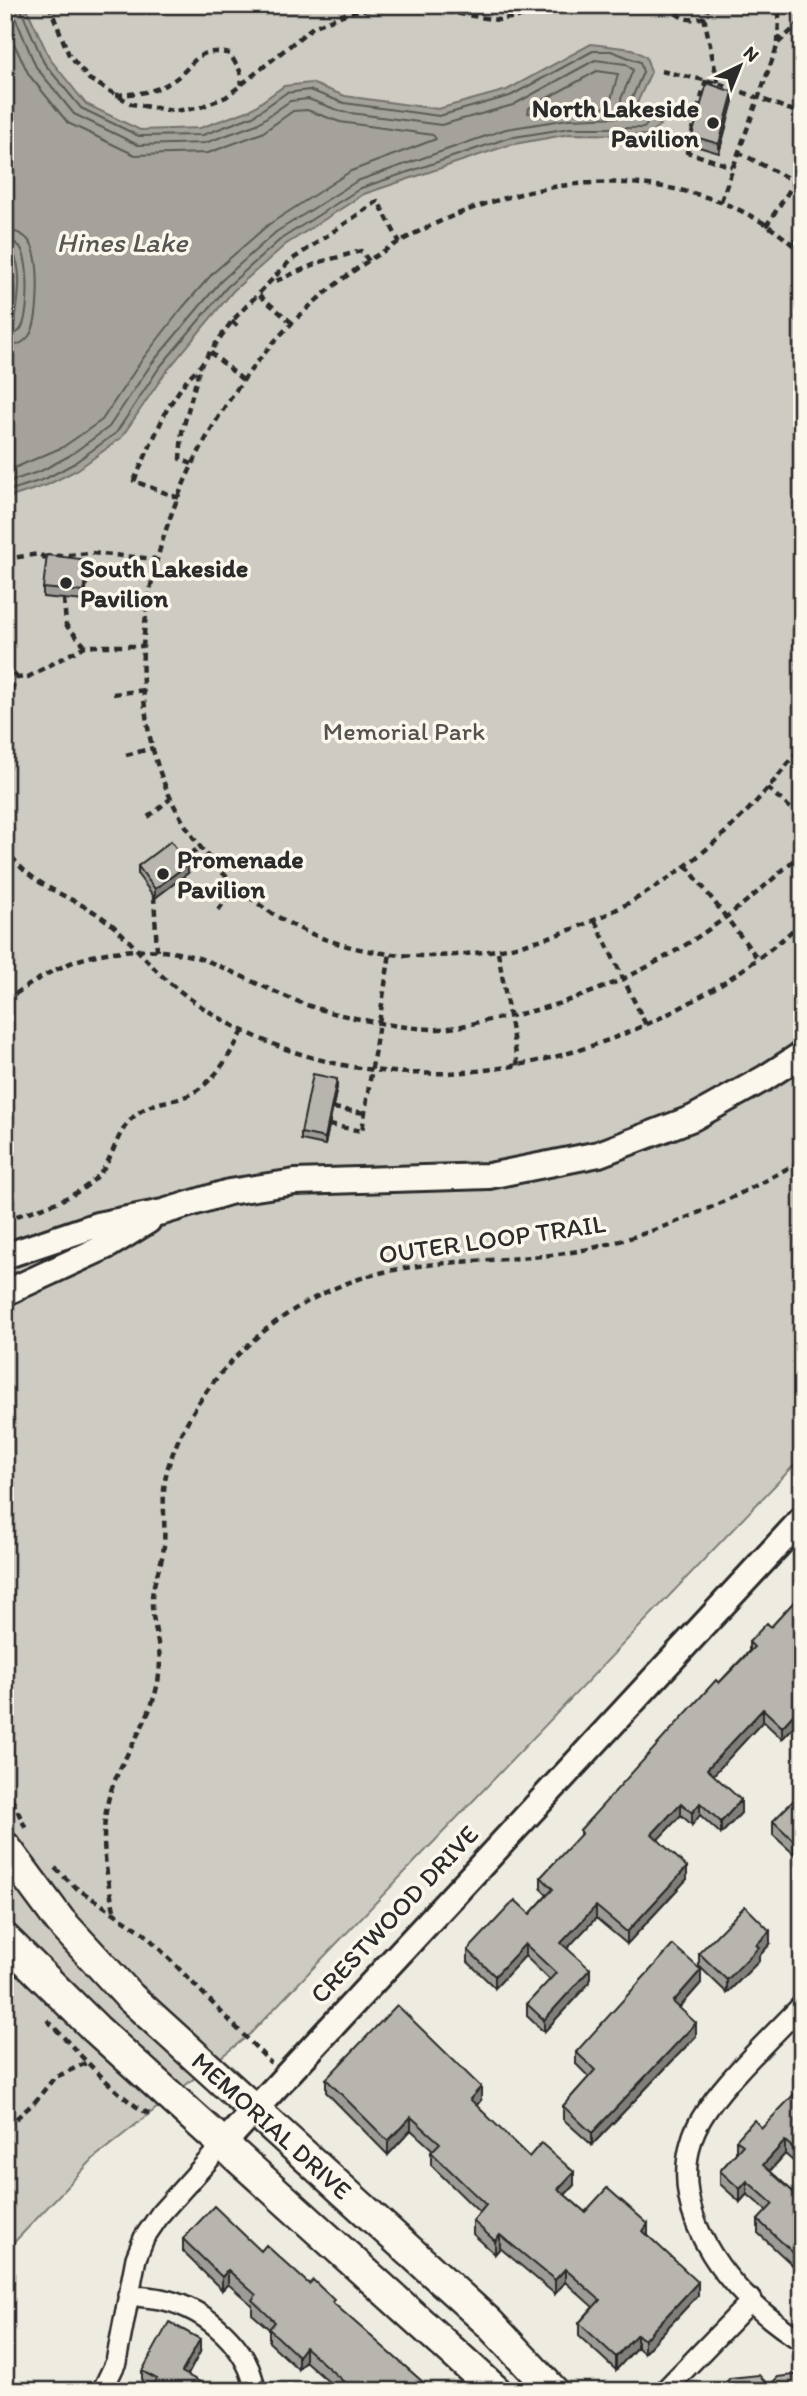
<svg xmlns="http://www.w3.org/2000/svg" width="807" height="2396" font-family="Itim,sans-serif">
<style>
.green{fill:#cecbc2;stroke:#7c7b76;stroke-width:2}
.water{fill:#a4a29a;stroke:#74726e;stroke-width:2}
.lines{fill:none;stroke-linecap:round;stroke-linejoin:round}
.shore{stroke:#5b5b57;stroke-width:2}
.service-casing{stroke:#2b2b2b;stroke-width:15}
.minor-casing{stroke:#2b2b2b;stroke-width:24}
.tertiary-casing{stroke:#2b2b2b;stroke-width:30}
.primary-casing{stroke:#2b2b2b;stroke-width:35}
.path{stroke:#2b2b2b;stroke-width:4.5;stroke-dasharray:7 5;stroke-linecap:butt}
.service{stroke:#fbf7ec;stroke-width:10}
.minor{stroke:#fbf7ec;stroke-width:19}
.tertiary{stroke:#fbf7ec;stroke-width:24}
.primary{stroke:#fbf7ec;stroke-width:30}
.wall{fill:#9e9c96;stroke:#2b2b2b;stroke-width:2}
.shaded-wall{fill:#817f7a;stroke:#2b2b2b;stroke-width:2}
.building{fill:#b8b5ae;stroke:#2b2b2b;stroke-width:2}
.poi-dot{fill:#2b2b2b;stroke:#fbf7ec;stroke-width:2.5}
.labels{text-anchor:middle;stroke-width:7;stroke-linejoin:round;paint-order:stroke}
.poi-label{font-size:26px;font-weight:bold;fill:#2b2b2b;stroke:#fbf7ec;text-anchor:start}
.park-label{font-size:26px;fill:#545351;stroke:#fbf7ec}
.street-label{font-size:26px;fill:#2b2b2b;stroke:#fbf7ec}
.water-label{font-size:28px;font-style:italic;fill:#555552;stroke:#fbf7ec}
</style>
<rect width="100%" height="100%" fill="#eeebe0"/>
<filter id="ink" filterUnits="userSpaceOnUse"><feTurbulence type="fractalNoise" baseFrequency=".0143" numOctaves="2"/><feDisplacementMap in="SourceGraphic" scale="14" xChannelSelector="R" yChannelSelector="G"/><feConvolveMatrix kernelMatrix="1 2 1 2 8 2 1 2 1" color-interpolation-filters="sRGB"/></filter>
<g filter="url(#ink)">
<!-- green -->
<path class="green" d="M5,5H802V1457L250,2034L95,2157L5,2252Z"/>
<!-- water -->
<path class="water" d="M5,5H25L50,59L86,104L140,130L200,128L250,110L284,86L311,83L345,96L438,109L507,90L591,44L632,49L646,57L651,72L637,103L660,125L647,135L570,134L509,145L364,194L285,245L233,291L165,373L121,438L77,470L47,485L5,499V333L11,291L5,248Z"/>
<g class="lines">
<!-- shore -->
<path class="shore" d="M5,25L29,75L68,123L135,155L208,153L262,133L293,111L307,110L340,122L433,135L436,139L351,171L268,225L213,273L183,307L144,357L102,420L63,447L5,472
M597,71L618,74L609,107L528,113L529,108Z
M5,230C17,231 27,235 32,246C40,262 40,321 29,336C23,344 15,346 5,347
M5,241C11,241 16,242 20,247C30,258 30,319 20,330C16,335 11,336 5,336
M5,250L12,251C24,268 18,302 15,322L5,327
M5,483L41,471L69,456L109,427L152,363L221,281L276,232L357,181L506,129L569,119L623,117L621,99L633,70L626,64L595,60L513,105L441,125L343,112L308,99L290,101L257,124L205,143L138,145L74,114L36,67L10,5
M5,492L45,479L73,464L116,433L159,368L227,287L281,239L361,188L508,138L570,128H644L647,124L630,103L643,72L640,62L611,51H593L510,96L439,116L344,103L309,90L286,93L253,116L203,135L139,136L81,108L44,63L19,5"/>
<!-- service casing -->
<g class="service-casing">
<path id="service" d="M272,2391H288"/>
</g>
<!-- minor casing -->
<g class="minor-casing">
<path id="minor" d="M802,2005C771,2038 707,2096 693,2136C665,2219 735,2300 802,2341
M128,2295C140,2297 153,2297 165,2300C207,2310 250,2348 255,2391
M102,2391L116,2362L136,2258L144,2238L161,2213L223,2144
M664,2391L752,2300"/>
</g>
<!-- tertiary casing -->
<g class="tertiary-casing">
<path id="tertiary" d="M5,1256L97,1225L163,1212L229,1192L295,1182L489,1176L599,1154L693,1118L765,1078L802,1054
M5,1293L109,1245L148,1221
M223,2144L802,1519"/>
</g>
<!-- primary casing -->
<g class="primary-casing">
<g id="primary">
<path id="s1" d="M5,1847L60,1921L130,1997L488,2322L553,2391"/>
<path d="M5,1939L96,2029L496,2391"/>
</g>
</g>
<!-- path -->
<path class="path" d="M49,5L69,55L89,79L132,104L174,111L198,108L226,97L313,27L350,12L403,5L498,20L549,12L563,5
M667,5C679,17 687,23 704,17L710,5
M704,17L718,83
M778,43L802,21
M661,71L718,83L802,114
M706,80L687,152L733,167
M116,95C135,94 152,93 169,83C196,68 192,45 230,54L240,71L242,85
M738,152L795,182
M721,201L778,44L779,15L771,5
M766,226L795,182L802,184
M792,244L802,233
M802,254C742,192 642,174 560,186C458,202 364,251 291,324C155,461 71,723 226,876C281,931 350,956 428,956C583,955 713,869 802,745
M276,281L320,262L361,251L369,261
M259,295L292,323
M232,321L240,329
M210,352L244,381
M192,464L180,459L182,432L200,367
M179,498L134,481L167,409L187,379L200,366L232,321L290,261L378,201L400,243
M44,557L91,553L156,559
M5,559L39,554L44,557L47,564
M64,599L66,625L85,646
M5,638L10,668L17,678
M113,694L145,690
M5,701L17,678L28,677L85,646H143
M126,755L153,748
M767,788L802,818
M148,817L170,799
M5,847C30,889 74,895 107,921C125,934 140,954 156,970C180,994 212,1015 242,1030C427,1124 657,1055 802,922
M181,861L200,847
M686,865L758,959
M154,896L157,951
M218,910L237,887
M595,921L646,1025
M498,952L518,1066
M5,1001C24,988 43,975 64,966C106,946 167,945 210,962C253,980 291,1003 337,1014C368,1021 405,1029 437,1029C456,1029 476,1022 495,1019C617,997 713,938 802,852
M333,1108L365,1113
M329,1125L362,1131L390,953
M5,1220C38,1208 83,1199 104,1168C116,1149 118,1128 138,1113C150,1104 163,1102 178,1099C212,1089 227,1059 243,1031
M5,1765L10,1795L27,1831
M55,1868L75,1887L144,1933L271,2063
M114,1910C106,1874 99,1835 109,1797C121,1755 154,1719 159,1675C163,1646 151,1624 152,1598C153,1580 163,1563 164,1545C166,1518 160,1494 168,1467C199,1369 294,1288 394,1270C461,1257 530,1263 597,1247C668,1230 739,1197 802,1160
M47,2020C68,2041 125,2107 151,2114
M5,2122H12L34,2103L54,2078L88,2062"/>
<!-- service -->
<use href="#service" class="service"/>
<!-- minor -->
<use href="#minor" class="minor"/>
<!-- tertiary -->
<use href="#tertiary" class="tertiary"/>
<!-- primary -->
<use href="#primary" class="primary"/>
</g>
<!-- wall -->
<path class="wall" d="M733,101L719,153L692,145V136Z
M89,570L84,601L43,597V588Z
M138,866L188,873L155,898L138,875Z
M337,1087L325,1145L301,1140V1133Z
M802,1593V1718L782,1739L763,1721L713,1775L741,1813L721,1834L700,1815L692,1825L681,1815L658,1839L687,1879L627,1944L596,1918L567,1948L590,1982L544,2032L527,2016V2004L550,1980L525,1956L495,1988L468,1962V1950L530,1914L547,1895L541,1889V1877L580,1836V1830L749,1651V1642L771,1627Z
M802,1806L794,1854L773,1835V1821Z
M770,1944L759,1956V1961L727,1993L699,1966V1953Z
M701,1983L679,2008L696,2036L592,2145L563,2119V2106L589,2077L576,2064V2052Z
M326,2079L481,2100L476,2106L529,2157L574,2185L565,2195L585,2212L648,2236L698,2295L644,2353L637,2347L616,2370L579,2336V2323L593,2307L565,2282L555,2294L500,2248L495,2254L473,2234V2221L480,2213L431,2165V2152L433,2150L411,2130L388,2155L326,2092Z
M802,2092V2169L785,2154L770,2171L802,2200V2274L758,2233V2220L767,2211L747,2194L740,2202L720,2184V2171L736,2153V2140L762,2128Z
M183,2239L261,2251L309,2284L334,2304L433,2391H339L305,2361L298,2369L269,2342V2329L252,2314V2305L228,2284L222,2290L183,2252Z
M200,2352L188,2375L200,2391L149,2388L142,2385V2371Z"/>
<!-- shaded-wall -->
<path class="shaded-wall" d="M733,92V101L719,153V144Z
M89,560V570L84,601V592Z
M188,864V873L155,898V889Z
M337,1079V1087L325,1145V1138Z
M802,1705V1718L782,1739V1727Z
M763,1709V1721L707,1782V1769Z
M741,1800V1813L721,1834V1822Z
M681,1803V1815L652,1846V1834Z
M700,1803V1815L692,1825V1813Z
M802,1833V1846L794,1854V1841Z
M687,1867V1879L627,1944V1932Z
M596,1906V1918L561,1955V1943Z
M770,1931V1944L759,1956V1961L727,1993V1980L756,1945Z
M525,1944V1956L495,1988V1976Z
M590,1969V1982L544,2032V2020Z
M701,1970V1983L673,2015V2002Z
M696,2023V2036L592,2145V2133Z
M481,2087V2100L470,2113V2099Z
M411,2117V2130L388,2155V2141Z
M785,2141V2154L763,2178V2165Z
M574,2172V2185L558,2202V2189Z
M747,2181V2194L740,2202V2189Z
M648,2224V2238L643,2231Z
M500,2235V2248L495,2254V2241Z
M565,2269V2282L555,2294V2280Z
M228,2270V2284L222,2290V2277Z
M698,2282V2295L644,2353V2340Z
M637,2334V2347L616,2370V2357Z
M200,2339V2352L182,2385V2372Z
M305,2347V2361L298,2369V2356Z"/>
<!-- building -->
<path class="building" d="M707,83L733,92L719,144L692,136Z
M47,555L89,560L84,592L43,588Z
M171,841L188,864L155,889L138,866Z
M313,1074L337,1079L325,1138L301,1133Z
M802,1593V1705L782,1727L763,1709L707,1769L741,1800L721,1822L700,1803L692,1813L681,1803L652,1834L687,1867L627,1932L596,1906L561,1943L590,1969L544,2020L527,2004L556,1973L525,1944L495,1976L468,1950L515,1900L530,1914L553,1889L541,1877L582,1833L580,1830L716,1680L719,1683L754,1647L749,1642L767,1623L771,1627Z
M795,1799L802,1806V1833L794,1841L773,1821Z
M745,1906L770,1931L756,1945L759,1947L727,1980L699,1953Z
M673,1945L701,1970L673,2002L696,2023L592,2133L563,2106L595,2070L576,2052Z
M397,2005L481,2087L470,2099L529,2157L541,2143L574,2172L558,2189L585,2212L607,2188L648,2224L643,2231L698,2282L644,2340L637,2334L616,2357L579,2323L600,2300L565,2269L555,2280L500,2235L495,2241L473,2221L486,2205L431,2152L440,2143L411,2117L388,2141L326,2079Z
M799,2089L802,2092V2156L785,2141L763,2165L802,2200V2261L758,2220L773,2204L747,2181L740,2189L720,2171L743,2145L736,2140L754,2120L762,2128Z
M214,2206L261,2251L266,2245L309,2284L313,2280L334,2300L332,2302L433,2391H354L305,2347L298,2356L269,2329L275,2322L252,2300L256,2295L228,2270L222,2277L183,2239Z
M169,2322L200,2339L182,2372L200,2382L196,2391H146L157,2379L142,2371Z
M802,2374V2391H718L730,2378L759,2375L769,2386L778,2377Z"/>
</g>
<!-- markers -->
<g class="poi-dot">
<circle cx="713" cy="123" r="7"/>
<circle cx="66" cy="583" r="7"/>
<circle cx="163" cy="874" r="7"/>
</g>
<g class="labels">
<!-- poi labels -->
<g class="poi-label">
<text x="699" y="117" text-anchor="end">North Lakeside<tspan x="699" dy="30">Pavilion</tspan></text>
<text x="80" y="577">South Lakeside<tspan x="80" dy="30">Pavilion</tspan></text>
<text x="177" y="868">Promenade<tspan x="177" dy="30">Pavilion</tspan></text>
</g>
<!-- park labels -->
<g class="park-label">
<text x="404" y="740">Memorial Park</text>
</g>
<!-- street labels -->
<g class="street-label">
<text transform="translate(492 1239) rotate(-8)" y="9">OUTER LOOP TRAIL</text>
<text transform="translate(394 1914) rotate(-47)" y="9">CRESTWOOD DRIVE</text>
<text dy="9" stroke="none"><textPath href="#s1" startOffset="387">MEMORIAL DRIVE</textPath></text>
</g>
<!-- water labels -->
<g class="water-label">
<text x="122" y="252">Hines Lake</text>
</g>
</g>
<!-- margin -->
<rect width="807" height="2396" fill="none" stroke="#fbf7ec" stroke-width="28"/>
<rect x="14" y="14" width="779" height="2368" fill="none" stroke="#2b2b2b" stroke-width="2.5" filter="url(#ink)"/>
<!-- north arrow -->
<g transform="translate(740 66) rotate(43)" stroke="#fbf7ec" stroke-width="5" paint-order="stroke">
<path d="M0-5L12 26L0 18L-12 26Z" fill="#2b2b2b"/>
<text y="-10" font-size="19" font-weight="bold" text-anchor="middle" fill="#2b2b2b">N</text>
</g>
</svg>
